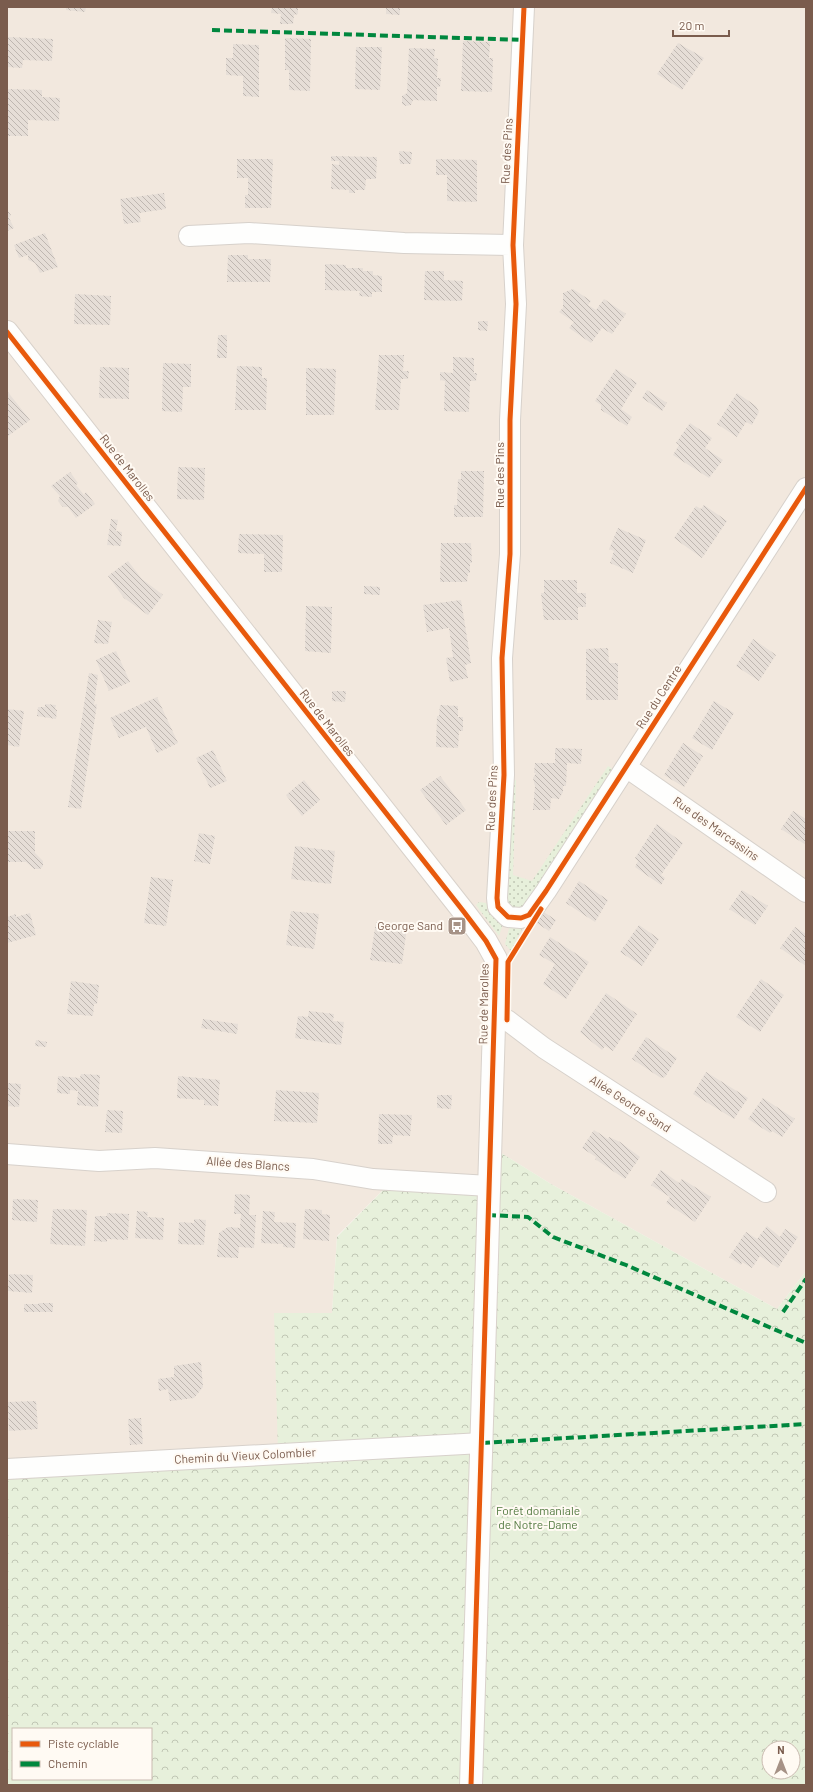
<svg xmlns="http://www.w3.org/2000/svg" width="813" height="1792" font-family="Barlow,sans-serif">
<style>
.residential{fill:#f2e8de}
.grass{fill:url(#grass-dots)}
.forest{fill:url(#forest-crowns);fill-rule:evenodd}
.building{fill:url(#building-back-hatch)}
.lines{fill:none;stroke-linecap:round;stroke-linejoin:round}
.street-casing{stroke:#d7d1cb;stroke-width:22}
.secondary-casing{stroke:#d9d2cb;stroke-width:24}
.street{stroke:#fefefd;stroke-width:20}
.secondary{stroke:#fefefd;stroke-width:22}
.quiet{stroke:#00873e;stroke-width:4;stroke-dasharray:8 4;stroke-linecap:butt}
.cycleway-casing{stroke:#fffaf3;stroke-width:8}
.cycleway{stroke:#e8590c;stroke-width:5}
.labels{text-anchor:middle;stroke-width:4;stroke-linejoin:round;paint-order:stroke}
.street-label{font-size:12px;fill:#7a5c4d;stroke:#fffaf3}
.poi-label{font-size:12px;fill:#7a5c4d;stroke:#fffaf3;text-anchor:end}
.park-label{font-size:12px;fill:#537a41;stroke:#fffaf3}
</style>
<defs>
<pattern id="grass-dots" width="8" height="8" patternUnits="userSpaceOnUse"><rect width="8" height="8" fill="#e7f0db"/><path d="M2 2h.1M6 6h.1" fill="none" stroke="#c0c6b4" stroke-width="1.8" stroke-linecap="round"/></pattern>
<pattern id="forest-crowns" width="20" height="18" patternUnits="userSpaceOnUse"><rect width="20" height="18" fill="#e7f0db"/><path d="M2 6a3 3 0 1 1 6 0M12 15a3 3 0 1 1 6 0" fill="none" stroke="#c0c6b4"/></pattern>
<pattern id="building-back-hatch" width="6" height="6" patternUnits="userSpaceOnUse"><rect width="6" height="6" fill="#e6ded7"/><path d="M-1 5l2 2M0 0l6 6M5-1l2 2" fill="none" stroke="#bfb7b1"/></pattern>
</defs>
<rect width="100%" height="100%" fill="#f9f5f0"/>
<!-- residential -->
<path class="residential" d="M7,7H806V1271L777,1309L551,1184L490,1146L489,1186L393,1180L337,1236L332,1313L278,1454L7,1469Z"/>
<!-- grass -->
<path class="grass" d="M608,766L614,770L527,909L520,913L504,903L510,781L516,780L513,875L532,881Z
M479,902L486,903L493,917L503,924L499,936L476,905Z
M510,925H524L511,951L505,944Z"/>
<!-- forest -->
<path class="forest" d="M490,1146L551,1184L777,1309L806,1271V1785H7V1469L278,1454L274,1313H332L337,1237L393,1180L489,1186ZM13,1729H151V1779H13ZM769,1748H793V1772H769Z"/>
<!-- building -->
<path class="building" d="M66,7H86L85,12L66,10Z
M272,7H298V14L294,15L293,24H280L281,14L271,13Z
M386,7H400V15L386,14Z
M7,37L53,39L52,61L23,60L22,68L7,67Z
M285,38L311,39L310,91L289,90V70H285Z
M463,41L490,42L489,58H493L492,92L461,91Z
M678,43L704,58L682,90L657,74Z
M233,44L259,45V97L243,96V76L226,75V58H233Z
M356,47H382L380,90L355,89Z
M409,48L435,49L434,58L438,59L437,78H441L440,87H437V101L413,100L411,105L406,106L402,104V96L407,93Z
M7,89L42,90V97L60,98L59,121L28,120V136H7Z
M399,151L412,152L411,164H400Z
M331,156L377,157L376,179H366L365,190H355V193H349V190L331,189L332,164L339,165V161H331Z
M237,159H273L271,208H245V195H248V178H237Z
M436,159L477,160V202L447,201V175H436Z
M164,193L166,209L139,213L141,222L124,224L120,199Z
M7,210L11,215L9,218L14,228L7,231Z
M45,233L58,267L40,273L35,263L28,260V255L19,258L14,245Z
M228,255H248V259H271L270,282H227Z
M325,264L346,265V268H363V271H373V275L382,276V292H372V297L359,296L360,291L325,290Z
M425,271H444V280L463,281L462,301L424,300Z
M573,289L591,301L588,305L596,310L604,299L626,314L612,334L602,328L591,343L569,328L574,322L559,312L563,308V293Z
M75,294L111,296L110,325L74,324Z
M478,321H488L487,331L478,330Z
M218,335H227V358H217Z
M379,355H404L403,371H409L408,379H401L399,410H375Z
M453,357L474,358V373H477L476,381H470L469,412L444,411L445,381L440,380V372L453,373Z
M163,363L191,364V387H183L182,412L162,411Z
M237,366L262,367V378H267L266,410H235Z
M100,367L129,368V399L99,398Z
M306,368L336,369L334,415H306Z
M616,369L637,383L621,409L632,417L627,426L601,410V405L595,401Z
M647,390L667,403L662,411L642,398Z
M7,391L30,420L8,436L7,434Z
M737,393L756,406L759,412L752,425L746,422L737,437L717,424Z
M690,423L712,438L705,448L723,460L709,478L673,455L679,445L676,443Z
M178,467L205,468L204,500L177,499Z
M461,471H484L483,517H454V505H457L458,479H461Z
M70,472L78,483L76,485L84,495L86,492L95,504L76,518L68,507H63L58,501L60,496L51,486Z
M704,505L727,521L702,558L674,538L696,506L701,509Z
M111,519L118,520L116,531L122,532L121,546L107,545Z
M618,528L646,540L633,573L610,563L614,551L609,549Z
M239,534L283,535L282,572H264V554L238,553Z
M441,543H471L472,563H470V573H468L467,582H440Z
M128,561L142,579L163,595L148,615L124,598L108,576Z
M544,580H577V593H586V607H578V620H544L541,593H544Z
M364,586L380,587V595L364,594Z
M461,600L471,663L465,665L468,678L450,682L446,658L453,657L449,628L427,632L423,605Z
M306,606L332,607L331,653L305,651Z
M98,620L112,622L108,644L94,643Z
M753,639L776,655L759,681L736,666Z
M608,648L609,663H618V700H586V649Z
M116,651L130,682L109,691L96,660Z
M89,673L98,675L94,705L97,704L81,809L68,807Z
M332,691H346L345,702L332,701Z
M157,697L178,743L157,753L146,727L119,738L110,718Z
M714,701L734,713L712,750L692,738Z
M45,704L56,705L55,709L57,710L56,719L37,716L38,707H45Z
M440,705L458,706V717H463V731H459L458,748L436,747L437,716H439Z
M7,709L24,711L19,747L7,745Z
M683,743L703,756L684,787L664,775Z
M555,748L582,749L581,764L567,763L566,786H563V792L559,799L551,798L550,810H533L535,786L533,778L536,773H534L535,763H555Z
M213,750L227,781L210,788L196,758Z
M440,776L466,810L446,825L420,790Z
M304,780L320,800L302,816L286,795Z
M793,811L806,819V845L781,829Z
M657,824L683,843L661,875L665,878L661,885L635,867L638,861L635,858Z
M7,831H35V853L43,861V866L40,869H34L26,862H7Z
M199,833L215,836L210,864L194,861Z
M295,846L335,851L331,884L291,879Z
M151,877L173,880L166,926L144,923Z
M579,881L608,900L595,922L566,903Z
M742,890L768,906L755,925L729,909Z
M291,911L319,914L314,949L286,945Z
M542,911L556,920L549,931L535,922Z
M30,913L36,935L7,943V917L16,914V917Z
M376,922L407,927L402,964L370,960Z
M639,925L659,939L642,966L620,952Z
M795,927L806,934V966L780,948Z
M550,937L589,962L566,999L543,984L555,964L539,955Z
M761,979L784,995L760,1032L736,1017Z
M71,981L99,985L97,1004H94L93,1016L67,1014Z
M606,993L637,1014L613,1051L605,1046L602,1050L580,1032Z
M309,1011L334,1014L333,1021L344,1022L341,1045L295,1038L298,1016L308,1017Z
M203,1019L238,1024L237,1034L201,1028Z
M646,1037L677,1058L665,1077L661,1078L632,1059Z
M36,1040L47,1042L46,1047L35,1046Z
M706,1072L748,1098L734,1119L693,1094Z
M81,1074L100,1075L98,1107L77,1105L78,1091L70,1090V1094L57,1093L58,1076L80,1078Z
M178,1076L220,1080L218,1106L204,1105V1100L177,1098Z
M7,1083L21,1084L19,1107L7,1106Z
M276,1090L319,1093L317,1123L274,1121Z
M437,1095H452L451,1109L437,1108Z
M763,1098L795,1119L782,1137L772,1131L770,1133L748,1119Z
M107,1110L123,1111L122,1133L105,1132Z
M379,1114L412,1115L410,1136L393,1135L392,1144H378Z
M594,1130L608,1139L609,1137L620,1142L640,1157L625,1179L595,1159L596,1157L582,1148Z
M661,1170L679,1183L682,1179L711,1197L695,1222L666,1203L670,1197L651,1185Z
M235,1194L250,1195L249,1215H256L254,1248L239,1247L238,1258L217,1257L219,1233L228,1227L240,1228L241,1214H234Z
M13,1199L38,1200L37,1222L12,1220Z
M53,1209L87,1210L85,1246L50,1244Z
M305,1209L322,1210V1214L330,1215L329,1241L303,1239Z
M137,1211L148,1212L147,1217L164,1218L163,1240L135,1238Z
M263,1211L275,1212L274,1222L296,1223L295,1248L283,1247V1244L261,1243Z
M107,1213L129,1214L128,1240L107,1239V1242L94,1241L95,1216H107Z
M194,1219L206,1220L204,1245L178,1244L179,1222L194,1223Z
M767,1226L780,1237L785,1229L798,1237L778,1268L760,1256L752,1268L742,1262L741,1265L729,1257L746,1232L757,1239Z
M9,1274L33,1275L32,1293L8,1291Z
M39,1303H53V1312H24V1304H38Z
M201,1362L203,1387L194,1398L170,1401L168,1389L159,1391L158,1379L174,1377V1366Z
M36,1401L38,1429L9,1431L8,1402Z
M141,1418L143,1444L130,1445L128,1419Z"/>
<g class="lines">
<!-- street casing -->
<g class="street-casing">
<path id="street" d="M524,7L513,245L516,304L510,420V554L502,658L504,775L497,898L498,907L508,917L521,918L529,915L546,891L806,488
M189,236L249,233L404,243L513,245
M626,767L806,892
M494,1020H507L544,1048L766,1192
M7,1154L99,1161L155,1158L313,1169L373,1179L489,1186
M7,1469L482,1443"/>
</g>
<!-- secondary casing -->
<g class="secondary-casing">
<path id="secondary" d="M7,332L464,912L486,941L496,959L471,1785"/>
</g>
<!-- street -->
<use href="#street" class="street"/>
<!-- secondary -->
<use href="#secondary" class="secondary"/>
<!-- quiet -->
<path class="quiet" d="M212,30L524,40
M488,1215L528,1217L553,1237L626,1265L806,1343
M783,1312L806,1279
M482,1443L806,1424"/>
<!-- cycleway casing -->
<g class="cycleway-casing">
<path id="cycleway" d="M524,7L513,245L516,304L510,420V554L502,658L504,775L497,898L498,907L508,917L521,918L529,915L546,891L806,488
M7,332L464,912L486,941L496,959L471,1785
M507,1020L508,962L541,909"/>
</g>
<!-- cycleway -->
<use href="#cycleway" class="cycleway"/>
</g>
<!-- icons -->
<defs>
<g id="bus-square" transform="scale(1)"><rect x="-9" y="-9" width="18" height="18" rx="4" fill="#a69286" stroke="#fffaf3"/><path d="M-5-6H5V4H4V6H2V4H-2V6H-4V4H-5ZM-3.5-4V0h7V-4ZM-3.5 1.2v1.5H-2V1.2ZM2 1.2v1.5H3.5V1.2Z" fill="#fff"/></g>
</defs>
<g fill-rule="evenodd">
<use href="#bus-square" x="457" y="926"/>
</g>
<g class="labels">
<!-- street labels -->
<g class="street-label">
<text transform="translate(507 151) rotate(-87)" y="4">Rue des Pins</text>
<text transform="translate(127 468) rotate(52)" y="4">Rue de Marolles</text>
<text transform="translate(500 475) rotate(-90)" y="4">Rue des Pins</text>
<text transform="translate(659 697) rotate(-57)" y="4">Rue du Centre</text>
<text transform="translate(327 723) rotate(52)" y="4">Rue de Marolles</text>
<text transform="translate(492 798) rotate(-87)" y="4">Rue des Pins</text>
<text transform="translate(716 829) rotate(35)" y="4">Rue des Marcassins</text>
<text transform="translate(484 1004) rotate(-89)" y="4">Rue de Marolles</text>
<text transform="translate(630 1104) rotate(33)" y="4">Allée George Sand</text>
<text transform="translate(248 1164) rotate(4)" y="4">Allée des Blancs</text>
<text transform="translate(245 1456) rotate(-3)" y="4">Chemin du Vieux Colombier</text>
</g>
<!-- poi labels -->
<g class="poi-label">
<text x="443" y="930">George Sand</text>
</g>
<!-- park labels -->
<g class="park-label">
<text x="538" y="1515">Forêt domaniale<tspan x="538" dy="14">de Notre-Dame</tspan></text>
</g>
</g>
<!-- border -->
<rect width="813" height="1792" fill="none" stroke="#7a5c4d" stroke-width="16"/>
<!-- legend -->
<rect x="12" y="1728" width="140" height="52" fill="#fffaf3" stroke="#cabbb1"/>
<rect x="20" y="1741" width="20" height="6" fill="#e8590c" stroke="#cabbb1"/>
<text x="48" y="1748" font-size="12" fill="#7a5c4d">Piste cyclable</text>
<rect x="20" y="1761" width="20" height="6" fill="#00873e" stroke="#cabbb1"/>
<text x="48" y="1768" font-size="12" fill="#7a5c4d">Chemin</text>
<!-- north arrow -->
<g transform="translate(781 1760)"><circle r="19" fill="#fffaf3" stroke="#cabbb1"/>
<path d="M0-3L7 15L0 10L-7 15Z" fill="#a69286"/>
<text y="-6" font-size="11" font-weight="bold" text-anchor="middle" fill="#7a5c4d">N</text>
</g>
<!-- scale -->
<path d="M673 30v6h56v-6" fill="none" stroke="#7a5c4d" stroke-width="2"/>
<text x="679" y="30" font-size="12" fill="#7a5c4d" stroke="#fffaf3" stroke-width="3" paint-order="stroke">20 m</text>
</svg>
